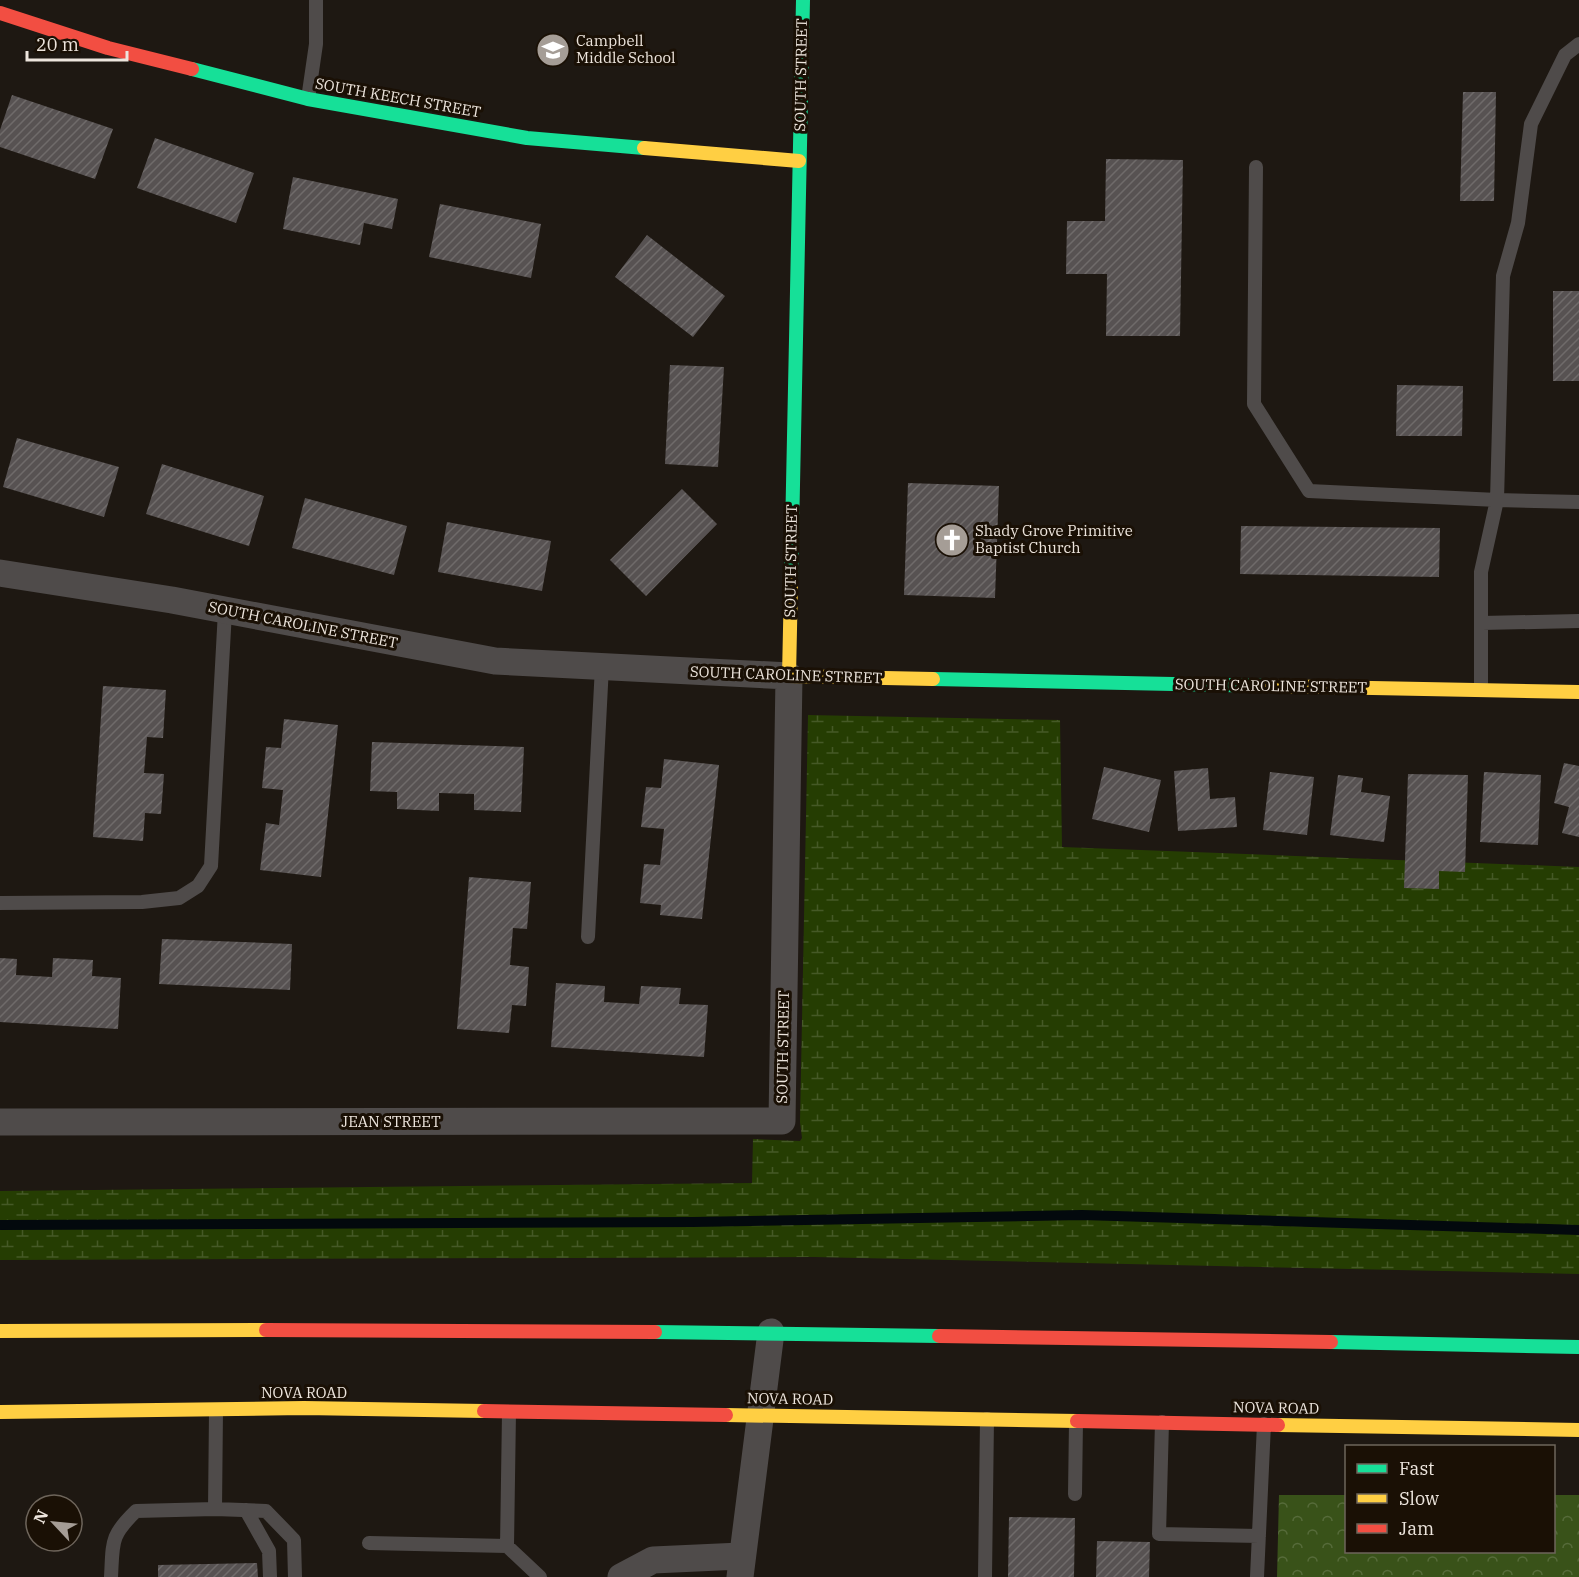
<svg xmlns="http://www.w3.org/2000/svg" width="1579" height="1577" font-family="'IBM Plex Serif',serif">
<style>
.forest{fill:url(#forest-crowns)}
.wetland{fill:url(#wetland-marsh)}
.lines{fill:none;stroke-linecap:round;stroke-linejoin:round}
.stream{stroke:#03090d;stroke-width:10}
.building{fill:url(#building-hatch)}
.lane{stroke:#4f4b4a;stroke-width:14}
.street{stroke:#4f4b4a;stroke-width:27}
.fast{stroke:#16e098;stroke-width:14}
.slow{stroke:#ffcf43;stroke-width:14}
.jam{stroke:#f24e42;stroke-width:14}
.labels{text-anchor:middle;stroke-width:6;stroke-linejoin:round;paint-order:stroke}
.poi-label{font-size:15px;fill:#ede5dd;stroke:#1a1005;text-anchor:start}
.street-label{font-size:15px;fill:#ede5dd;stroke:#1a1005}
</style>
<defs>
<pattern id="forest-crowns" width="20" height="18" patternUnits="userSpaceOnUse" patternTransform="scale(1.5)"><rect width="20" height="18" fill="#395219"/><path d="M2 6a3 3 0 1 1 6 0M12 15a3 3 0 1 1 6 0" fill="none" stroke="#566b3a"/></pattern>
<pattern id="wetland-marsh" width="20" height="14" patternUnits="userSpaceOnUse" patternTransform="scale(1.5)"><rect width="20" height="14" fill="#253d02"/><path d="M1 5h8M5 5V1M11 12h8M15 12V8" fill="none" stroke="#455926"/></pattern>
<pattern id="building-hatch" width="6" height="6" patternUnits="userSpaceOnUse" patternTransform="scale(1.5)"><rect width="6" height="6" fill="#575252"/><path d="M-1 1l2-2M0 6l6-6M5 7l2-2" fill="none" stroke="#6f6b6a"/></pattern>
</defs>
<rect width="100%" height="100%" fill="#1e1812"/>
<!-- forest -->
<path class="forest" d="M1279,1495H1346V1552H1554V1495H1579V1577H1277Z"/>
<!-- wetland -->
<path class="wetland" d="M808,715L1060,720L1062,847L1579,867V1274L814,1257L0,1260V1191L752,1183L753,1139L800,1141L802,1138L800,1122Z"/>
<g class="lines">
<!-- stream -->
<path class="stream" d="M0,1225L693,1222L1082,1215L1579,1230"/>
</g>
<!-- building -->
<path class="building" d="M1463,92H1496L1494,201H1460Z
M12,95L113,129L95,179L0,147V130Z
M155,138L254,173L236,223L137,188Z
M1106,159L1183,160L1180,336H1106L1107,274H1066L1067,221H1105Z
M293,177L398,199L392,229L364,223L360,245L283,229Z
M440,204L541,224L531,278L429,257Z
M647,235L725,296L693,337L615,277Z
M1553,291H1579V381H1553Z
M670,365L724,367L718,467L665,464Z
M1397,385L1463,386L1462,436H1396Z
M17,438L119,467L104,517L3,487Z
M162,464L264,496L249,546L146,514Z
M908,483L999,486L995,598L904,595Z
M682,489L717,524L646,596L610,560Z
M305,498L407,526L394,575L292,548Z
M447,522L551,541L542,591L438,572Z
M1241,526L1440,528L1439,577L1240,574Z
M103,686L166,690L163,738L147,737L144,773L164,774L161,814L145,813L143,841L93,837Z
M284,719L338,725L321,877L260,870L266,823L279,825L283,790L262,788L266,747L281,748Z
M372,742L524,747L521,812L474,810V794L439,793V811L397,809V792L370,791Z
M664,759L719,765L702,919L660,915L661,905L640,903L644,864L660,865L664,829L641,827L646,787L661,788Z
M1564,763L1579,766V837L1562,833L1569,807L1554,803Z
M1104,767L1161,780L1149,832L1092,819Z
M1208,768L1210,799L1235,797L1237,827L1178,831L1174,771Z
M1270,772L1314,777L1307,835L1263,830Z
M1484,772L1541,775L1538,845L1480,842Z
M1408,774L1468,775L1465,872L1439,871V889L1404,888Z
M1338,775L1363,778L1361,792L1390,796L1384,842L1330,835Z
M469,877L531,882L527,929L513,928L510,965L529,967L526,1006L512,1005L509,1033L457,1029Z
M162,939L292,944L290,990L159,984Z
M0,958L17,959L16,975L52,977L53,958L93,960L92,976L121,978L118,1029L0,1022Z
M556,983L605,986L604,1002L639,1004L641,986L681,988L679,1004L708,1005L704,1057L551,1047Z
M1009,1517L1075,1518L1074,1577H1008Z
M1097,1541L1150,1542L1149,1577H1096Z
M257,1563L258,1577H158V1565Z"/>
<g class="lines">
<!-- lane -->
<path class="lane" d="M1579,44L1565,55L1531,124L1518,223L1503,276L1497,500L1579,502
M308,99L316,44V0
M1256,167L1254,404L1309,491L1497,500L1481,572V690
M1482,623L1579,621
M0,903L142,902L179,898L198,886L211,866L225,611
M588,937L602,666
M509,1412L507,1546L540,1577
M1162,1422L1159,1534L1259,1536
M1075,1494L1076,1421
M215,1509L216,1411
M246,1510L269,1551L270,1577
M369,1543L507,1546
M111,1577C113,1542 110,1536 136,1511L215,1509L266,1511L294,1540L295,1577
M985,1577L987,1419
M1257,1577L1264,1424"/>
<!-- street -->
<path class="street" d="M0,573L172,600L495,661L789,676L782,1121L0,1122
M621,1577L653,1560L741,1556
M740,1577L771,1332"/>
<!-- fast -->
<path class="fast" d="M192,69L308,99L527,138L644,148
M791,582L803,0
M933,679L1270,686
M655,1332L939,1336
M1331,1342L1579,1347"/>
<!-- slow -->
<path class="slow" d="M644,148L799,161
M791,582L789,676L933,679
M1270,686L1579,692
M0,1331L266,1330
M0,1412L304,1408L484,1411
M726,1415L1077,1421
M1278,1425L1579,1430"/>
<!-- jam -->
<path class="jam" d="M0,13L108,48L192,69
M266,1330L655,1332
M939,1336L1331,1342
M484,1411L726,1415
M1077,1421L1278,1425"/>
</g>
<!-- icons -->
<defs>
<g id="school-disc" transform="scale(1.725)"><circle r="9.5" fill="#a59d96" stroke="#1a1005"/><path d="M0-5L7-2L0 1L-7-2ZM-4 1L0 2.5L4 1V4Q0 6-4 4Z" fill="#fff"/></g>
<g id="church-disc" transform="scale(1.725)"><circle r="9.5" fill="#a59d96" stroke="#1a1005"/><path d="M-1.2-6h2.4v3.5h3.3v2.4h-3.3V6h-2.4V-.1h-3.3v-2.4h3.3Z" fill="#fff"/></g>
</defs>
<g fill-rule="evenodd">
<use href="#school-disc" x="553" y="50"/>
<use href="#church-disc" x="952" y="540"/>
</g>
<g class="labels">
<!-- poi labels -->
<g class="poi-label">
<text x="576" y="46">Campbell<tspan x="576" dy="17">Middle School</tspan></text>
<text x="975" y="536">Shady Grove Primitive<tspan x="975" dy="17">Baptist Church</tspan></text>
</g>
<!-- street labels -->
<g class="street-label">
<text transform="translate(801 75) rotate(-89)" y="5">SOUTH STREET</text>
<text transform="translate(398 98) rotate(10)" y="5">SOUTH KEECH STREET</text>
<text transform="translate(791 561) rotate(-89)" y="5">SOUTH STREET</text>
<text transform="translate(303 625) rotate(11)" y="5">SOUTH CAROLINE STREET</text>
<text transform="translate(786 675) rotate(2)" y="5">SOUTH CAROLINE STREET</text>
<text transform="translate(1271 686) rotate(1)" y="5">SOUTH CAROLINE STREET</text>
<text transform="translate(783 1047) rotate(-89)" y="5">SOUTH STREET</text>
<text x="391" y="1127">JEAN STREET</text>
<text x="304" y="1398">NOVA ROAD</text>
<text transform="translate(790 1399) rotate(1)" y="5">NOVA ROAD</text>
<text transform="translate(1276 1408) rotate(1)" y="5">NOVA ROAD</text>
</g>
</g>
<!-- legend -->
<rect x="1345" y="1445" width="210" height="108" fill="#1a1005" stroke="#6e655b" stroke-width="1.5"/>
<rect x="1357" y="1464" width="30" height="9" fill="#16e098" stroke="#6e655b" stroke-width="1.5"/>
<text x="1399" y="1475" font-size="18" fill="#ede5dd">Fast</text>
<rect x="1357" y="1494" width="30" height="9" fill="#ffcf43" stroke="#6e655b" stroke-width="1.5"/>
<text x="1399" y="1505" font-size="18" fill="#ede5dd">Slow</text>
<rect x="1357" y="1524" width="30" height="9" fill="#f24e42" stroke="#6e655b" stroke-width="1.5"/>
<text x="1399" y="1535" font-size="18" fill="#ede5dd">Jam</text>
<!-- north arrow -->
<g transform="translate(54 1523) rotate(296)"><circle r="28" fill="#1a1005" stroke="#6e655b" stroke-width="1.5"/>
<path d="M0-4.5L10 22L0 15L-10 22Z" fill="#a59d96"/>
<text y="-9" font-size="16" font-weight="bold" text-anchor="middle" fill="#ede5dd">N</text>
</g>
<!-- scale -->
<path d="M27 51v9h100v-9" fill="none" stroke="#ede5dd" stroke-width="3"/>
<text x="36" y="51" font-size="18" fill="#ede5dd" stroke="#1a1005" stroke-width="4.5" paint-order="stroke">20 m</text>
</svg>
